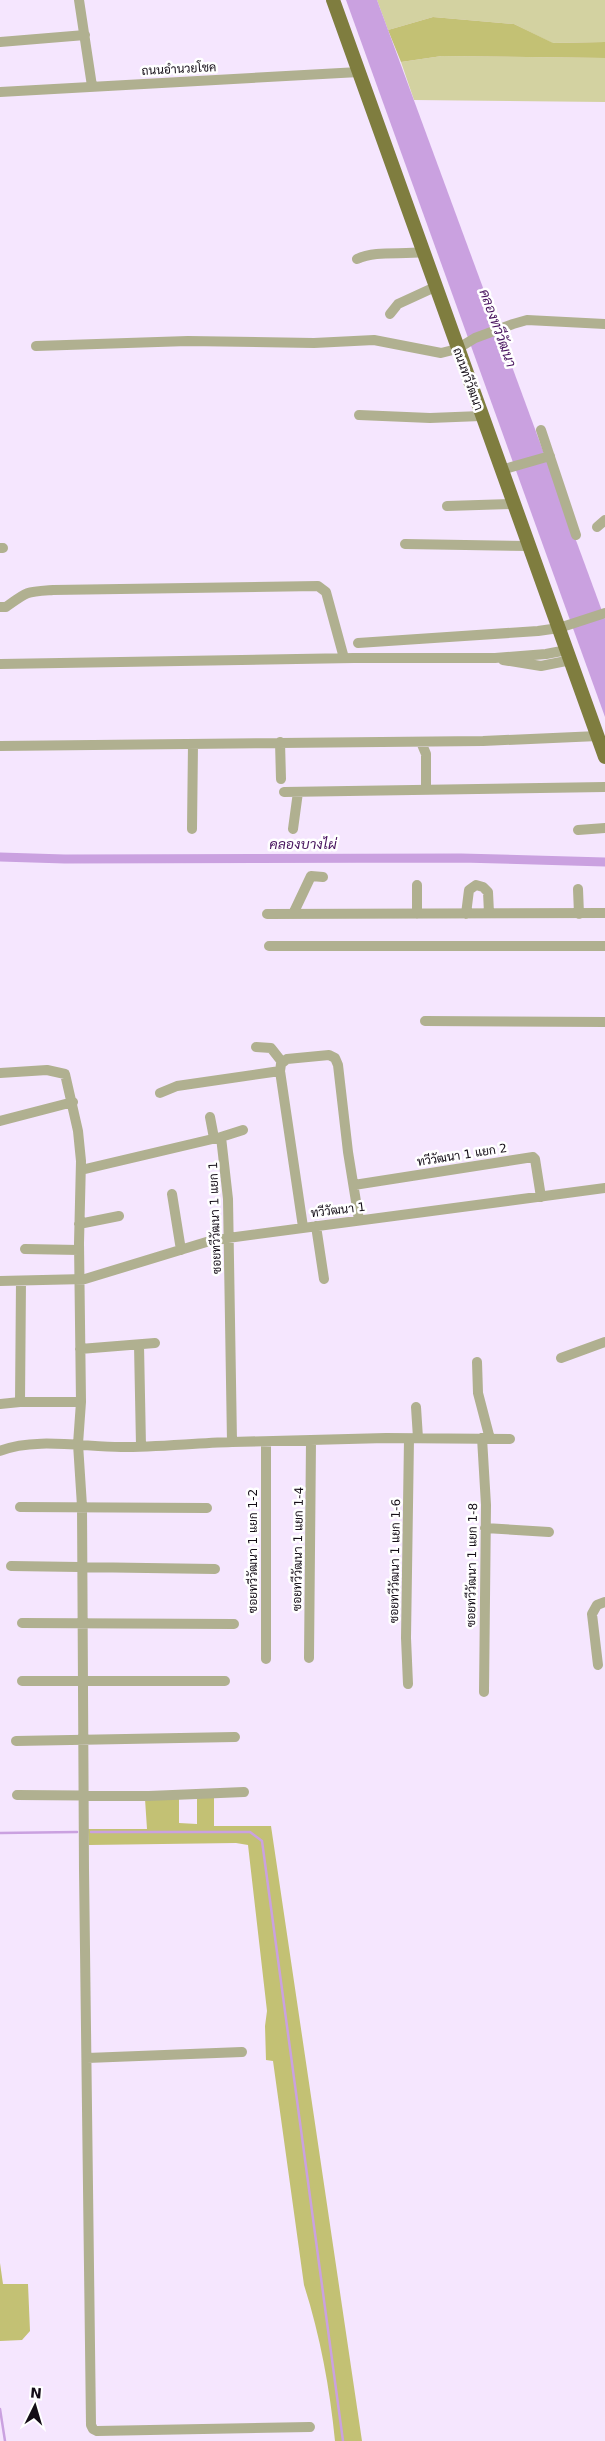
<svg xmlns="http://www.w3.org/2000/svg" width="605" height="2441" font-family="'DejaVu Sans',Sarabun,sans-serif">
<style>
.green{fill:#d3d2a1}
.forest{fill:#c3c174}
.water{fill:#caa1e0}
.lines{fill:none;stroke-linecap:round;stroke-linejoin:round}
.stream{stroke:#caa1e0;stroke-width:2.5}
.canal{stroke:#caa1e0;stroke-width:9}
.minor{stroke:#b0b090;stroke-width:10}
.major{stroke:#7f7d3f;stroke-width:14}
.labels{text-anchor:middle;stroke-width:5;stroke-linejoin:round;paint-order:stroke}
.street-label{font-size:12px;fill:#140d17;stroke:#fff}
.water-label{font-size:14px;font-style:italic;fill:#48145e;stroke:#fff}
</style>
<rect width="100%" height="100%" fill="#f5e6fe"/>
<!-- green -->
<path class="green" d="M377,0H605V42L552,43L514,24L433,17L388,30Z
M442,56L605,58V102L414,100L401,62Z"/>
<!-- forest -->
<path class="forest" d="M433,17L514,24L553,43L605,42V58L442,56L401,62L388,30Z
M197,1797H214V1826H271L362,2441H335C330,2389 320,2335 304,2285L273,2061L266,2060L265,2026L267,2011L248,1845L236,1843L89,1845L88,1829H147L145,1799L179,1798V1823L197,1824Z
M0,2263L3,2284H28L30,2331L22,2340L0,2341Z"/>
<!-- water -->
<path class="water" d="M346,0H377L605,619V717Z"/>
<g class="lines">
<!-- stream -->
<path class="stream" d="M91,1832H250L262,1841L343,2441
M0,1833L77,1832
M0,2409L5,2441"/>
<!-- canal -->
<path class="canal" d="M0,857L65,859L461,858L605,862"/>
<!-- minor -->
<path class="minor" d="M79,0L92,86
M0,42L85,35
M0,92L359,72
M357,259C376,250 401,255 423,252
M390,314L398,304L435,287
M36,346L188,341L314,343L374,340L441,353L457,349L475,338L513,324L527,320L605,324
M359,415L430,418L481,416
M541,430L576,535
M501,470L550,456
M447,506L514,504
M597,527L605,520
M405,544L528,546
M0,548H3
M0,607H6C28,591 25,592 53,590L318,586L326,592L344,658
M358,643L538,631L559,628L605,613
M503,660L541,666L571,660
M0,664L354,658H495L546,654L567,650
M280,742L281,779
M421,742L426,754V789
M0,746L483,741L598,736
M284,792L605,787
M192,829L193,744
M293,829L298,792
M578,830L605,828
M417,885V914
M578,889L579,914
M267,914L605,913
M293,914L311,876L323,877
M466,914L469,890L476,885L483,887L488,892L489,913
M269,946H605
M425,1021L605,1022
M256,1047L271,1048L282,1062
M280,1071L303,1227
M0,1073L47,1070L65,1074L78,1131L81,1161L79,1243L81,1402L78,1444L82,1506L84,1870L91,2425L93,2429L97,2431L310,2427
M160,1093L177,1086L280,1071L281,1064L287,1059L329,1055L335,1058L338,1065L348,1152L359,1220
M210,1117L214,1138
M0,1121L73,1102
M221,1137L243,1130
M81,1170L221,1137L228,1199L232,1442L386,1438L510,1439
M354,1185L533,1157L535,1159L541,1197
M172,1194L181,1250
M79,1224L119,1216
M316,1226L324,1279
M25,1249L79,1250
M0,1281L85,1279L213,1240L605,1188
M139,1345L141,1446
M80,1349L155,1343
M561,1358L605,1342
M477,1362L478,1393L490,1439
M20,1402H81
M0,1404L20,1402L21,1281
M416,1407L418,1438
M482,1438L486,1505L484,1692
M0,1451C33,1437 85,1447 121,1447C158,1447 195,1443 232,1442
M20,1507L207,1508
M485,1528L549,1532
M11,1566L215,1569
M22,1623L234,1624
M309,1658L311,1441
M266,1659V1442
M598,1665L592,1614L597,1605L605,1602
M22,1681H225
M408,1684L406,1638L409,1439
M16,1741L235,1737
M17,1795L149,1796L244,1792
M87,2058L242,2052"/>
<!-- major -->
<path class="major" d="M333,0L605,757"/>
</g>
<g class="labels">
<!-- street labels -->
<g class="street-label">
<text transform="translate(179 69) rotate(-3)" y="4">ถนนอำนวยโชค</text>
<text transform="translate(468 379) rotate(70)" y="4">ถนนทวีวัฒนา</text>
<text transform="translate(462 1155) rotate(-9)" y="4">ทวีวัฒนา 1 แยก 2</text>
<text transform="translate(338 1210) rotate(-7)" y="4">ทวีวัฒนา 1</text>
<text transform="translate(215 1218) rotate(-92)" y="4">ซอยทวีวัฒนา 1 แยก 1</text>
<text transform="translate(298 1549) rotate(-89)" y="4">ซอยทวีวัฒนา 1 แยก 1-4</text>
<text transform="translate(253 1551) rotate(-90)" y="4">ซอยทวีวัฒนา 1 แยก 1-2</text>
<text transform="translate(395 1561) rotate(-89)" y="4">ซอยทวีวัฒนา 1 แยก 1-6</text>
<text transform="translate(472 1565) rotate(-89)" y="4">ซอยทวีวัฒนา 1 แยก 1-8</text>
</g>
<!-- water labels -->
<g class="water-label">
<text transform="translate(498 328) rotate(70)" y="5">คลองทวีวัฒนา</text>
<text x="303" y="849">คลองบางไผ่</text>
</g>
</g>
<!-- north arrow -->
<g transform="translate(35 2406) rotate(5)" stroke="#ffffff" stroke-width="4" paint-order="stroke">
<path d="M0-4L9 19L0 12L-9 19Z" fill="#140d17"/>
<text y="-8" font-size="14" font-weight="bold" text-anchor="middle" fill="#140d17">N</text>
</g>
</svg>
